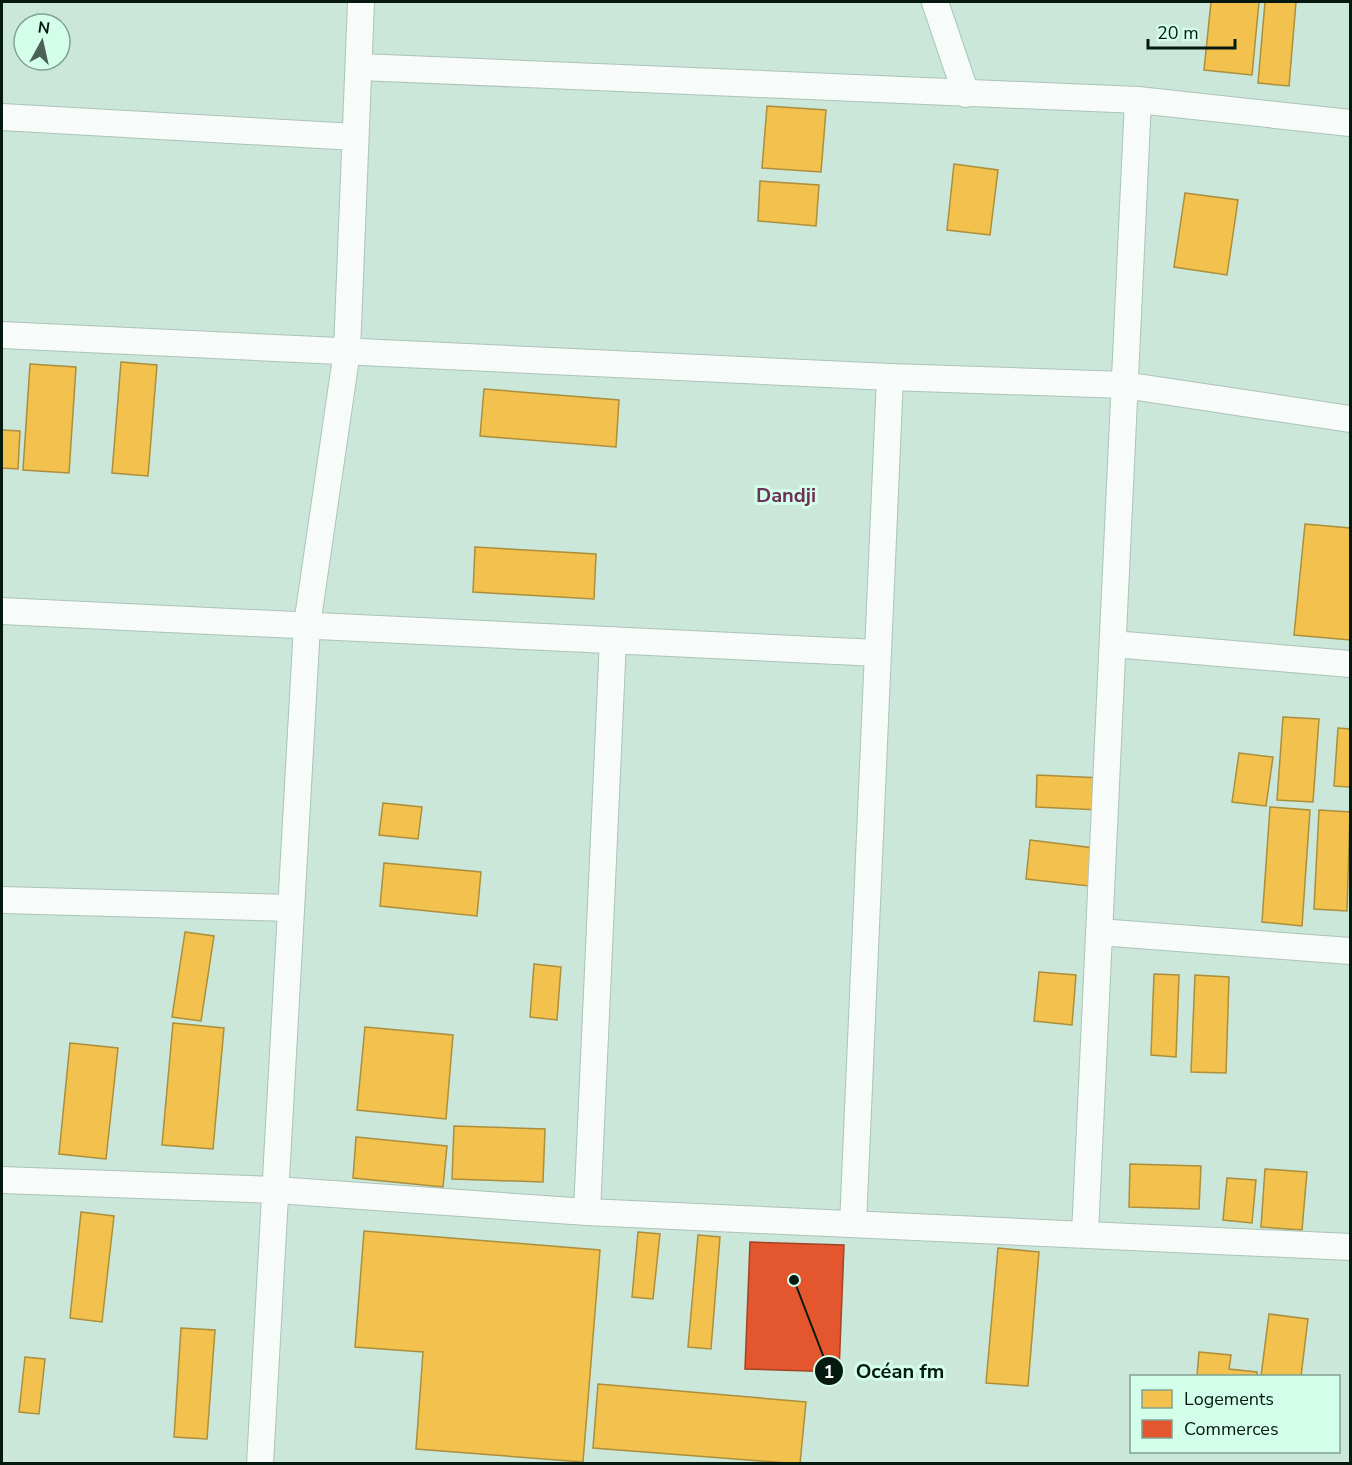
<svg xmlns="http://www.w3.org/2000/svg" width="1352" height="1465" font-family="'Nunito Sans',sans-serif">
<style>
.homes{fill:#f2c14e;stroke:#ab8f3c;stroke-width:1.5}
.shops{fill:#e4572e;stroke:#a14425;stroke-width:1.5}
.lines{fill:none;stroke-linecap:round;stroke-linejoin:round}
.minor-casing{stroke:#adc3b8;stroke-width:28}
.minor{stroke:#f7fbf9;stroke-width:26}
.labels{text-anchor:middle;stroke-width:6;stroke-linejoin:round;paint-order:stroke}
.neighbourhood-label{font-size:20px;font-weight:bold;fill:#6e3056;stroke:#d3feea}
.leader{fill:none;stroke:#051911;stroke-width:2}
.callout-dot{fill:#051911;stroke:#d3feea;stroke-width:2}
.mark-label{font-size:18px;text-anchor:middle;font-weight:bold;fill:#fff}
.callout-label{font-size:20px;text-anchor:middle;font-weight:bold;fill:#051911;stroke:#d3feea;stroke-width:6;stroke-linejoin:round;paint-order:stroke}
</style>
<rect width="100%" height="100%" fill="#cbe7d9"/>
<!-- homes -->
<path class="homes" d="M1211,2H1259L1252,75L1204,70Z
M1265,2H1296L1289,86L1258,83Z
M767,106L826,110L821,172L762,168Z
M954,164L998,170L990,235L947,230Z
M760,181L819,185L816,226L758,221Z
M1185,193L1238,200L1227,275L1174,267Z
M121,362L157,365L148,476L112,473Z
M30,364L76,367L69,473L23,470Z
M484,389L619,400L616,447L480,436Z
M2,430L20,431L18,469L2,468Z
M1305,524L1350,528V640L1294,635Z
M475,547L596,554L594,599L473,592Z
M1283,717L1319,719L1313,802L1277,800Z
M1338,728L1350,729V787L1334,786Z
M1239,753L1273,757L1266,806L1232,802Z
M1037,775L1102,778L1101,810L1036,807Z
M383,803L422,807L418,839L379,835Z
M1270,807L1310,810L1302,926L1262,922Z
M1319,810L1350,812L1347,911L1314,909Z
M1030,840L1094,848L1089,886L1026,879Z
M384,863L481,872L477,916L380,906Z
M185,932L214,936L201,1021L172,1017Z
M534,964L561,967L557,1020L530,1017Z
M1039,972L1076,975L1072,1025L1034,1021Z
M1154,974L1179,975L1176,1057L1151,1055Z
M1195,975L1229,977L1226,1073L1191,1072Z
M173,1023L224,1028L213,1149L162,1145Z
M365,1027L453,1035L446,1119L357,1110Z
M70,1043L118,1048L106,1159L59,1154Z
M454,1126L545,1129L543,1182L452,1179Z
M356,1137L447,1146L443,1187L353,1178Z
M1130,1164L1201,1166L1199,1209L1129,1207Z
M1265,1169L1307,1172L1302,1230L1261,1227Z
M1227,1178L1256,1180L1252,1223L1223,1220Z
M81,1212L114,1216L102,1322L70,1318Z
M364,1231L600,1250L583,1462L416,1449L423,1352L355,1347Z
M638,1232L660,1234L653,1299L632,1297Z
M698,1235L720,1237L711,1349L688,1347Z
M998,1248L1039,1252L1028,1386L986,1383Z
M1269,1314L1308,1319L1301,1376H1261Z
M181,1328L215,1330L207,1439L174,1437Z
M1199,1352L1231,1355L1229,1369L1257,1372V1376H1197Z
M25,1357L45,1359L39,1414L19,1412Z
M598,1384L806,1402L800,1464L593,1448Z"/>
<!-- shops -->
<path class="shops" d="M750,1242L844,1245L839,1372L745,1369Z"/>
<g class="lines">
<!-- minor casing -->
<g class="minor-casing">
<path id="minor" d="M935,2L966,94
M360,67L1138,100L1350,123
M2,117L355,137
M2,335L890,377L1124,385L1350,419
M2,611L878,653
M1113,644L1350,664
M2,900L291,908
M1099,932L1350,951
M2,1180L276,1190L587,1212L1350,1247
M587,1212L613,640
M853,1224L890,377
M1085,1234L1138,100
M260,1464L307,625L347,351L361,2"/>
</g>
<!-- minor -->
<use href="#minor" class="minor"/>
</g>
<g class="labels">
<!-- neighbourhood labels -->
<g class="neighbourhood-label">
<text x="786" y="502">Dandji</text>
</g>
</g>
<!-- callouts -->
<path class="leader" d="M794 1280L829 1371"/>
<g class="callout-dot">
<circle cx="794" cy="1280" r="6"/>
<circle cx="829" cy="1371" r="15"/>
</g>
<g class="mark-label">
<text x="829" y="1378">1</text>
</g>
<g class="callout-label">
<text x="900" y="1378">Océan fm</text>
</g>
<!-- border -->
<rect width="1352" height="1465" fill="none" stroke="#051911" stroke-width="6"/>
<!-- legend -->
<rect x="1130" y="1375" width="210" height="78" fill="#d3feea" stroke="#81a293" stroke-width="1.5"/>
<rect x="1142" y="1390" width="30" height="18" fill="#f2c14e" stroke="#81a293" stroke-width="1.5"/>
<text x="1184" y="1405" font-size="18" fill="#051911">Logements</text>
<rect x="1142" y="1420" width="30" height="18" fill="#e4572e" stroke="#81a293" stroke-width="1.5"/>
<text x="1184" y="1435" font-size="18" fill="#051911">Commerces</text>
<!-- north arrow -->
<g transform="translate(42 42) rotate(8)"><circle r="28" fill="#d3feea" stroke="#81a293" stroke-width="1.5"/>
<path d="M0-4.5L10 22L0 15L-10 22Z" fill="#4a6157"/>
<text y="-9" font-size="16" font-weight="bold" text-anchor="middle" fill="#051911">N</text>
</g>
<!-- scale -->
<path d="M1148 39v9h87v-9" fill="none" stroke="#051911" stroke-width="3"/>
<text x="1157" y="39" font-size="18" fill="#051911" stroke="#d3feea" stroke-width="4.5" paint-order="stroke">20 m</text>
</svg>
